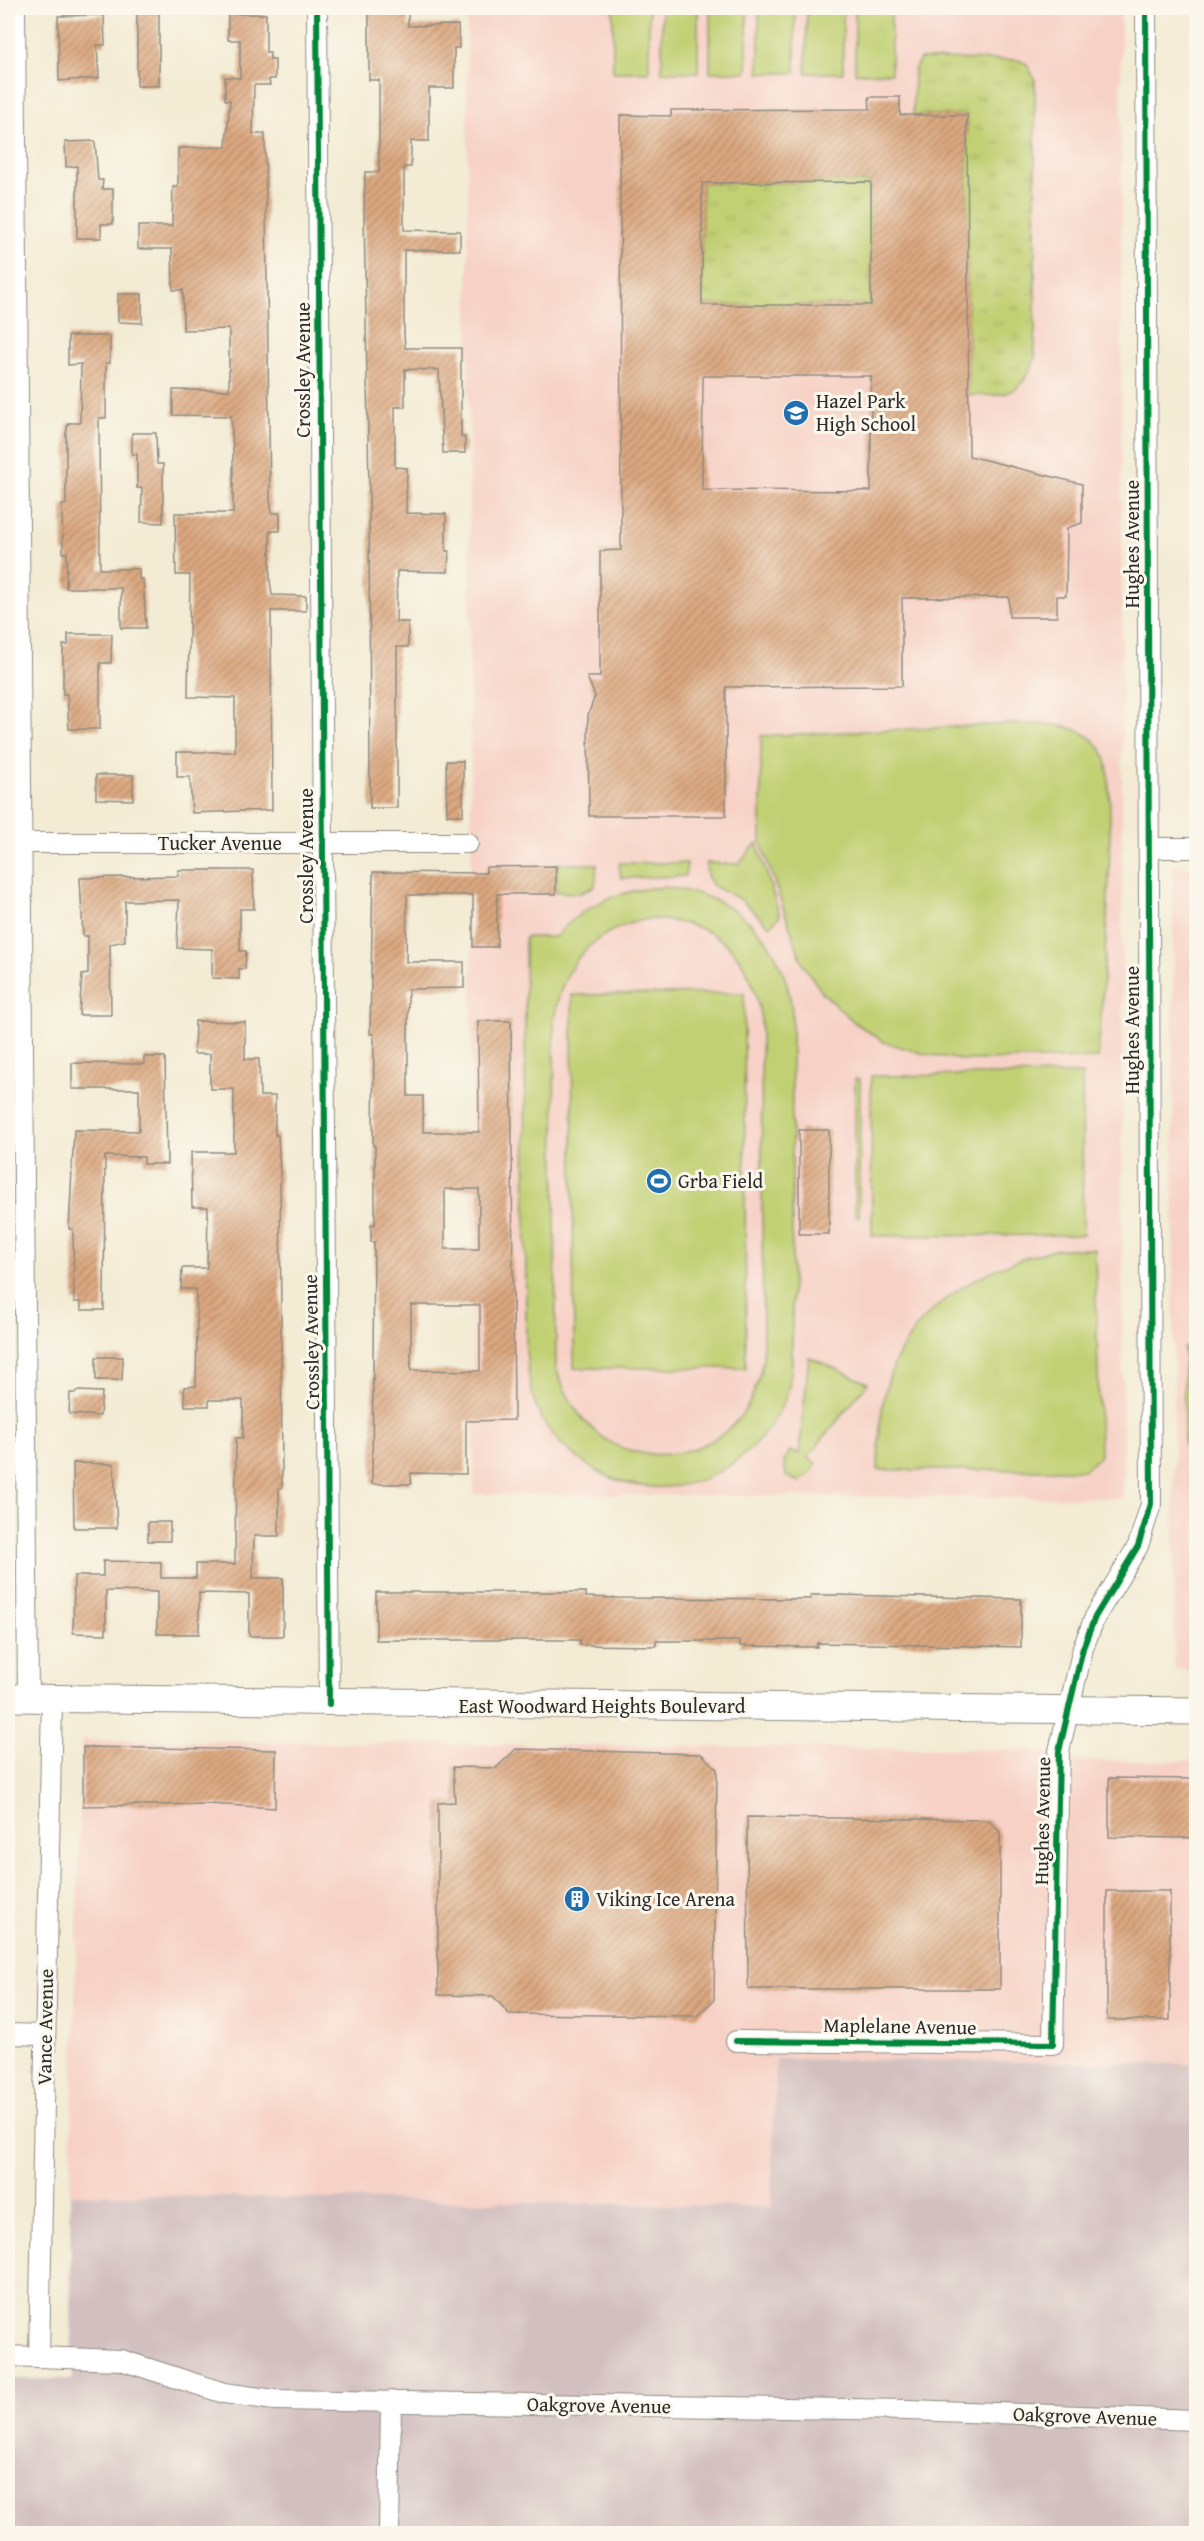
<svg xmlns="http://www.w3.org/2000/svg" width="1204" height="2541" font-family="'Gentium Book Plus',serif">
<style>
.built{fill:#f7d1c6}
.industrial{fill:#d2bfbf}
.grass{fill:url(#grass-tufts);stroke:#767e4f;stroke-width:1.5}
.garden{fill:#c1d073;stroke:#767e4f;stroke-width:1.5;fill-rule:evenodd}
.building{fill:url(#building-hatch);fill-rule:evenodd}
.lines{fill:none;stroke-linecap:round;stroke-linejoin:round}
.street-casing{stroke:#8f8b80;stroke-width:22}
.secondary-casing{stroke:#8f8b80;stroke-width:29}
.street{stroke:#fff;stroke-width:20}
.secondary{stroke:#fff;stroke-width:27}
.cycleway-casing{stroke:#fbf7ec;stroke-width:10}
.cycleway{stroke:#00873e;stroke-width:6}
.labels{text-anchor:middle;stroke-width:6;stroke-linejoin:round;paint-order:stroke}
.street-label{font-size:20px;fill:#2b2b2b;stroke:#fbf7ec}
.poi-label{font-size:20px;fill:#2b2b2b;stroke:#fbf7ec;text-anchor:start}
</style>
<defs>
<pattern id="grass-tufts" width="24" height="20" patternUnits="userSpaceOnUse" patternTransform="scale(1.5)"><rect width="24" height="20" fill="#c1d073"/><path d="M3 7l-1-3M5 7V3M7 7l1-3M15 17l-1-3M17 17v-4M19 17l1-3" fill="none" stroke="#a6b364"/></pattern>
<pattern id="building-hatch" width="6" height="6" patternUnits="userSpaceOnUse" patternTransform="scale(1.5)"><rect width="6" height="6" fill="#dca880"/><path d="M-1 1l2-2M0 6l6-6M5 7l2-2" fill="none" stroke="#b38969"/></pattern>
</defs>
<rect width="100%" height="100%" fill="#fbf7ec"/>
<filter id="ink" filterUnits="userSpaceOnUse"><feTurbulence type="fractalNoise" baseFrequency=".0167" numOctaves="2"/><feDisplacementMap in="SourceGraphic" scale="12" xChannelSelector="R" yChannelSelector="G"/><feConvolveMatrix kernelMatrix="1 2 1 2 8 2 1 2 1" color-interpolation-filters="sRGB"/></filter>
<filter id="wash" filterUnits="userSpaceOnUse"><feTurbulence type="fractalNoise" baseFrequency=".008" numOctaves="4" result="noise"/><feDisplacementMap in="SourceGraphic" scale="24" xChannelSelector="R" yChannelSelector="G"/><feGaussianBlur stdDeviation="1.35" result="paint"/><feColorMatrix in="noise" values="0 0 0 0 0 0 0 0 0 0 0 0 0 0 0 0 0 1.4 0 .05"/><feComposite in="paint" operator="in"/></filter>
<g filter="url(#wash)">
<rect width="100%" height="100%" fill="#f3ebd4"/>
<!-- built -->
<path class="built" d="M467,8H1121L1123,1498L474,1494Z
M1173,867H1196V1670L1174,1669Z
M82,1740L1032,1750L1079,1761H1196V2064L776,2059L772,2207L70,2194Z"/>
<!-- industrial -->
<path class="industrial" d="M776,2059L1196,2064V2533L8,2534V2379H72L70,2194L771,2207Z"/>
<!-- grass -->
<path class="grass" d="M920,59L1018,60L1027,64L1035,80V358C1021,397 1006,396 968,395L967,115H913L914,70Z
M871,182V305H702V183Z
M1196,1347V1445H1184V1348Z"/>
<!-- garden -->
<path class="garden" d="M613,8H649V72H613Z
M662,8H698V72H662Z
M710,8H747V72H710Z
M759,8H795V73H759Z
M807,8H843V73H806Z
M855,8H891V73H855Z
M1012,724C1045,724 1083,720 1103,752C1120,782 1101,1010 1098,1058L962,1060L921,1053L884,1042L855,1023L822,992L803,965L761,843V736Z
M757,843L780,916L770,926L740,899L713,886L707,875L706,863L738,864Z
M619,863H687L685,876L621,878Z
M557,864H597L595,886L581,893L556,892Z
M664,887C736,895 783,937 792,1010V1364C790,1375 790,1389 785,1399C752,1476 662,1514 589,1466C569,1452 549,1436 539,1413C530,1394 528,1372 526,1351L525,937H555C585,903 619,890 664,887ZM648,919C717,921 751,951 761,1020L763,1360C759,1378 754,1397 744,1412C712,1457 641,1470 597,1433C576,1415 565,1394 556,1368L554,1020C562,963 592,930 648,919Z
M744,993L746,1368H574L572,995Z
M1082,1074L1083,1235L872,1236L871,1076Z
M855,1079H860L859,1217L855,1216Z
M1059,1249H1095L1100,1456L1084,1470H878C879,1438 880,1405 890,1375C916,1302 988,1264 1059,1249Z
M809,1357L868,1383L807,1458L816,1463L811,1473L799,1482L786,1476L784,1461L790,1451L799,1454Z"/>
<g id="blocks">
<!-- building -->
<path class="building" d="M369,12H408V26L458,25L459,48H454V88H429V141H411V167H404V230L460,231V250H404V333L405,348H461V437H465V453H443L439,370L405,369V407H395V467L407,468L406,513L446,514V551H449L448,572L397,571L396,622H408V647H397V808H370L369,487L364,213L365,172H379V80H369Z
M137,13H159V86H137Z
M228,14H266V52H270V59H275V79H269L270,85H254L253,134H265L270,499L272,513H280V531H270V580L272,595L306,596V611H271L272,810L192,813L190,777H177V752H235V698L188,697L190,575H176L175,513H233V449L231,416L173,415V390H229V329L183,330V290H173L172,249H138V226H172L173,187H178V148L226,147L230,100H225V77L240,78V40H228Z
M104,15L105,45H97L99,78L59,81L58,16Z
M869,97H900V115H967L969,456L1082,484V523L1067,528L1066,596H1057V617H1009V597L902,598V686L726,687V816H589L588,715L595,696L587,677H600V551L621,550L620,115L671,116V110L870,109ZM871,182V305H702V183ZM703,376H871V491L702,490Z
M95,141L98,180H103L102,189H113V224H101V238H77V166L66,167L65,142Z
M118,294H142V323L118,322Z
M68,336H110V363H106V418H99L100,569H139V579H143L146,628H121V588H66L67,553H63L62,505L66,504V434L68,423H80L81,364L68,365Z
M132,433H156L157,464H163V523L141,522L142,488H137V454H132Z
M68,634H112L111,663H100V729H69L67,694H63V645H68Z
M446,761H463V815H447Z
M96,775H133V800L96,799Z
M556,866V894H497V947H473V895H407L406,962H464V988L408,989V1096H423V1132H479L478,1021H511L514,1420L466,1421V1474L411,1473V1484H372L374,1242H371V1224L375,1225V1146H373L374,1034H370L373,872L486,873V867ZM445,1189H479V1249H445ZM411,1305H480V1371L411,1370Z
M178,870H253L254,909H240V951H246L245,969H239V979L212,978V949L177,948L179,900L125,901V941L110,944L111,1015H79L82,975L88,974V936H83L80,878L178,876Z
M195,1021L245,1022V1059H259L260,1096H275V1135H278L280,1173L282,1487L279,1489V1536H254L253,1578H283V1636H249V1594L199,1593V1634H157V1592L106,1591V1634L73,1633L74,1576H103V1561L161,1562V1578H196V1564H235L236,1438H243V1400H209V1406H185L184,1387L196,1386L197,1328L196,1289H181L182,1268H207L208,1207H192L191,1152H234V1089H210V1054H194Z
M144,1057H165L167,1164H144V1157L105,1156L104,1310H81V1302H74L73,1229H69L74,1130L139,1131V1089H72V1063L144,1064Z
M799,1130H829V1234H799Z
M96,1357H123L122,1380H96Z
M76,1391L102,1392L100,1416L69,1414L70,1393H76Z
M73,1463L114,1464L117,1528H74Z
M148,1522H170V1541H148Z
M376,1592H586V1597L618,1598L811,1599L810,1595H833L1021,1599V1647L817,1643V1647L740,1646V1641H656V1646L580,1645V1640H376Z
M83,1747L276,1750L275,1808L209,1804L83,1806Z
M516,1749L701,1754L717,1769L714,2000L697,2016L509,2014L493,1996L438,1995V1803L455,1802L453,1767L496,1768Z
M1109,1778L1197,1779V1838L1109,1837Z
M747,1817L988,1820L1000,1832V1989H748Z
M1107,1891H1170V2020H1107Z"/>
</g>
</g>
<g filter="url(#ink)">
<use href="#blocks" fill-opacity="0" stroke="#8f8b80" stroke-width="1.5"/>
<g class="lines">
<!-- street casing -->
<g class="street-casing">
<path id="street" d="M15,8L28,1699
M317,8L329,1704
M8,843H468
M1149,848H1196
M8,2034L45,2035
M736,2041L1053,2044L1059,1751L1083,1648L1095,1617L1138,1546L1151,1504L1146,8
M8,2356L121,2360L224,2393L274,2400L908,2410L1196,2420
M39,2356L52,1699
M389,2534L391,2401"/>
</g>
<!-- secondary casing -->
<g class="secondary-casing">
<path id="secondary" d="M8,1698L1196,1711"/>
</g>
<!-- street -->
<use href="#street" class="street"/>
<!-- secondary -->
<use href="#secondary" class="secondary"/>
<!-- cycleway casing -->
<g class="cycleway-casing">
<path id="cycleway" d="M317,8L329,1704
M736,2041L1053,2044L1059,1751L1083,1648L1095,1617L1138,1546L1151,1504L1146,8"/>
</g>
<!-- cycleway -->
<use href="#cycleway" class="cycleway"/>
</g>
</g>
<!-- icons -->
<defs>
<g id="school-disc" transform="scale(1.35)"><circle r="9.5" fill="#1f6fb2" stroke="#fbf7ec"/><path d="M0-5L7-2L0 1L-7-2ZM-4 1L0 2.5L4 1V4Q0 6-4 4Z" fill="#fff"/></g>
<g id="stadium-disc" transform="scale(1.35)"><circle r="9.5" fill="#1f6fb2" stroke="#fbf7ec"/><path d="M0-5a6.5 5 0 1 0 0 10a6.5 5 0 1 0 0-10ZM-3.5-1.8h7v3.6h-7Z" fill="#fff"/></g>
<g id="building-disc" transform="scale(1.35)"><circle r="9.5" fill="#1f6fb2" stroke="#fbf7ec"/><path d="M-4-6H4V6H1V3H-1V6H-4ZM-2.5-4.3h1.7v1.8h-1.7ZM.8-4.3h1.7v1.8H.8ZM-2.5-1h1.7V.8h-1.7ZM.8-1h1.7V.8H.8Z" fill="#fff"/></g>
</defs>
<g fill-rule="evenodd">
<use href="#school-disc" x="796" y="413"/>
<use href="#stadium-disc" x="659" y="1181"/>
<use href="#building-disc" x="577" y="1899"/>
</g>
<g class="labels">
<!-- street labels -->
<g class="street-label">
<text transform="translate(303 370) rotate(-90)" y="7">Crossley Avenue</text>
<text transform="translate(1132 544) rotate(-90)" y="7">Hughes Avenue</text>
<text x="220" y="850">Tucker Avenue</text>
<text transform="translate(306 856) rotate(-90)" y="7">Crossley Avenue</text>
<text transform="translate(1132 1030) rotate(-90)" y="7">Hughes Avenue</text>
<text transform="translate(311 1342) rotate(-91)" y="7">Crossley Avenue</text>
<text x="602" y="1713">East Woodward Heights Boulevard</text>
<text transform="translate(1042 1821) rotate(-89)" y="7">Hughes Avenue</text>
<text transform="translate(900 2026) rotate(1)" y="7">Maplelane Avenue</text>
<text transform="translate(45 2027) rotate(-89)" y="7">Vance Avenue</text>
<text transform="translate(599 2405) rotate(1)" y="7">Oakgrove Avenue</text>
<text transform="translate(1085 2416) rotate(2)" y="7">Oakgrove Avenue</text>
</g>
<!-- poi labels -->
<g class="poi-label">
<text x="816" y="408">Hazel Park<tspan x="816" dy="23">High School</tspan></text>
<text x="678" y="1188">Grba Field</text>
<text x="596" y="1906">Viking Ice Arena</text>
</g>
</g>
<!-- margin -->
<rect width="1204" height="2541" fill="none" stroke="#fbf7ec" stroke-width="30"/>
</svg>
